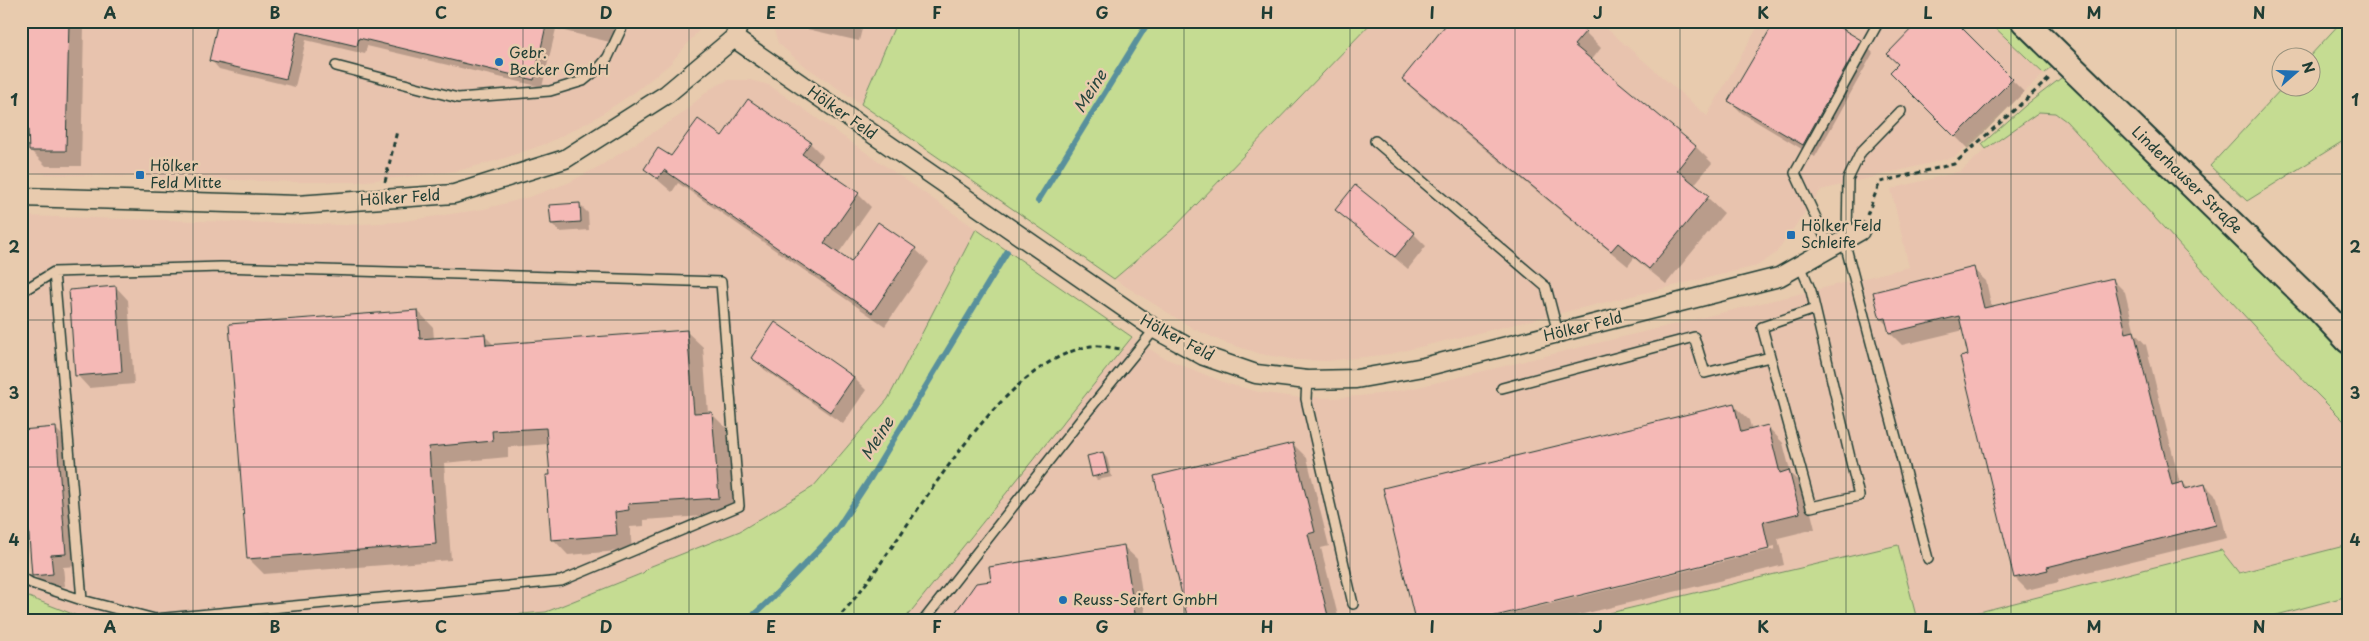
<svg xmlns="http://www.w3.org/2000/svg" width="2369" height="641" font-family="'Playpen Sans',sans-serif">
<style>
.built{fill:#e8c3ae}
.green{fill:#c5dc92;stroke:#728c63}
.shadow{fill:#0003}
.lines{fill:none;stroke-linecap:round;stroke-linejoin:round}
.stream{stroke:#59909c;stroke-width:6}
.building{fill:#f5b9b6;stroke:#1f3d34}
.lane-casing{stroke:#1f3d34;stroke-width:12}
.street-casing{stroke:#1f3d34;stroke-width:21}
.secondary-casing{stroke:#1f3d34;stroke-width:29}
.path{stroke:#1f3d34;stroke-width:3;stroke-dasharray:5 4;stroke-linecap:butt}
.lane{stroke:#e8cbae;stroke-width:9}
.street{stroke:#e8cbae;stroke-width:18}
.secondary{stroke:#e8cbae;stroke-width:25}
.grid{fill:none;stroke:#1f3d34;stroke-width:1;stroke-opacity:0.55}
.poi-dot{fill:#1f6fb2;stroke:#e8cbae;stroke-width:2}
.labels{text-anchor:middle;stroke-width:5;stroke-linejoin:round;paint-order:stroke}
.poi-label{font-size:15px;fill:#1f3d34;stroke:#e8cbae;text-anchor:start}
.street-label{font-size:15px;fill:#1f3d34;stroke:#e8cbae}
.water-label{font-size:16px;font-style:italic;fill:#24443d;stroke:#e8cbae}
.neatline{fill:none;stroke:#1f3d34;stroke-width:2}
.grid-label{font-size:16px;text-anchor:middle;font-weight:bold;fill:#1f3d34}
</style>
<rect width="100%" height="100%" fill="#e8cbae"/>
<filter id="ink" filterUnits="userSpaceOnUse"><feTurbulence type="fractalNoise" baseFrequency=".02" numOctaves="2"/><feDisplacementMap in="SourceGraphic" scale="10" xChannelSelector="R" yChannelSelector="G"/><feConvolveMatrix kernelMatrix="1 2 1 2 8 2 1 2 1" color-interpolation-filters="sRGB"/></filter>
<g filter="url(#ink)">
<!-- built -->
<path class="built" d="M21,21H707L670,64L635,92L594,119L548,143L502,159L457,171L357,182H297L21,173Z
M771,21H897L861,104L802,64L778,43Z
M1373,21H1598L1707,116L1761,21H1988L2044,74L1955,157L1821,190L1775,254L1757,266L1390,354L1327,361L1296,360L1261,354L1223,342L1194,329L1114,279L1173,229Z
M728,80H750L769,85L976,229L888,399L813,487L740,531L649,567L643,573L546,612L450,620H88L21,594V216L345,225L398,222L484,209L529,197L568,183L600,166L679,116L710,89Z
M2039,112L2055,113L2066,121L2308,385L2348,425V545L2239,573L2221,550L1948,620H1917L1898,545L1580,620H904L1132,337L1162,357L1228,384L1259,392L1295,397L1337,398L1379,394L1414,388L1909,267L1891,189L1961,171L1986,149Z"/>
<!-- green -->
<path class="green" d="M897,21H1373L1173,229L1114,279L861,104Z
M1988,21H2010L2054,65L2044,74Z
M2342,21H2348V138L2247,201L2210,166L2282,88H2312V58L2309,57Z
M2065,75L2308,317L2348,360V425L2308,385L2066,121L2055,113L2039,112L1986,149L1982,144L2026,105Z
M976,229L1132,337L904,620H450L546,612L643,573L649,567L740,531L813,487L888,399Z
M1898,545L1917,620H1580Z
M2348,545V596L2258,620H1948L2221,550L2239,573Z
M21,594L88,620H21Z"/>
<!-- shadow -->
<path class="shadow" d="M21,21H80L84,26L81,166H46L30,150L28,103L21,129Z
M220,21H619L614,43L556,29L542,87L367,46L365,54L306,40L295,87L219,69L211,60Z
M796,21H864L859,41L803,28Z
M1827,21L1861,41L1873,53L1815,157L1742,113L1730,101Z
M1953,21L2024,92L1968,149L1892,72Z
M1585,32L1601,48L1591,61L1696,147L1712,163L1694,185L1724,213L1666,284L1634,258L1628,266L1419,95L1403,79Z
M723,137L810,143L823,156L816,165L858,194L871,207L838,254L851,263L879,224L915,249L929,262L885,326L678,183L672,192L645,169Z
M579,204L588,213L589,230L560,232L552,224Z
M1337,209L1414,234L1426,246L1408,269Z
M1973,269L1986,281L1992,308L2112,279L2125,292L2135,333L2146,345L2180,484L2183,483L2189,489L2205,485L2217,497L2227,538L2058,579L2059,582L2027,590L2015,578L1964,330L1902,345L1890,333L1888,326L1881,319Z
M116,287L128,300L134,384L89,388L77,375Z
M418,311L433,327L434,339L484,335L495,346L687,332L703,347L708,413H711L727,429L734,514L644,520V526L630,527L632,550L568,555L553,539L549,444L508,447V457L444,463L451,560L264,574L248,558Z
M775,324L854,378L866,390L843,424L765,370L752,357Z
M1733,405L1749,420L1752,431L1768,427L1783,443L1791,474L1805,488L1815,529L1778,538L1784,565L1559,620H1484L1775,549V546L1473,620Z
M55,428L68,441L78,566L63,567L65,586L46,588L34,575Z
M1293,444L1307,458L1329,546L1321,548L1339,620H1190Z
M1103,454L1107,458L1112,477L1097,480L1093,476Z
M1123,546L1137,559L1146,620H951L992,582Z"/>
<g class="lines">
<!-- stream -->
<path class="stream" d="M1038,201L1149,21
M746,620L756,613L773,597L829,539L839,526L871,477L1007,252"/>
</g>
<!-- building -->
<path class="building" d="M21,21H69L66,151H29L28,128H21Z
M218,21H547L534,80L359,38L357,46L297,32L286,79L209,61Z
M1449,21H1574L1586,31L1574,45L1696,146L1677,170L1709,196L1649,269L1618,243L1611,251L1402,79Z
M1775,21H1829L1861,40L1803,145L1728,101Z
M1919,21H1955L2013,79L1955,137L1890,72L1898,64L1887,54Z
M748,99L811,142L802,154L859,193L824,243L851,262L878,222L916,248L872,313L664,170L658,179L644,169L658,148L671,156L698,119L722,136Z
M1355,185L1415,233L1395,257L1335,210Z
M580,203L581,222L551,224L549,205Z
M1974,267L1984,308L2113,278L2126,333L2134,331L2172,485L2183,482L2185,489L2205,484L2216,525L2047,567L2048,570L2014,578L1960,357L1968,355L1959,316L1889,333L1885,318L1880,319L1873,292Z
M116,286L122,372L75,376L69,290Z
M418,310L420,339L485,334L486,345L687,330L694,413L712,412L719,498L628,504L629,510L615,512L617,535L551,540L546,475H550L546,428L492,431L493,441L429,447L436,544L247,559L229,324Z
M775,322L854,377L830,412L751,358Z
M1734,403L1741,432L1768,425L1780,473L1789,470L1800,513L1763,522L1769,549L1479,620H1415L1383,488Z
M56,427L66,554L51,555L53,574L32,576L21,430Z
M1293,443L1315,532L1308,534L1329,620H1188L1154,476Z
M1103,452L1108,473L1092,477L1087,456Z
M1124,545L1136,620H950L976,583L991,581L989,567Z"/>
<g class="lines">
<!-- lane casing -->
<g class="lane-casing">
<path id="lane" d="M336,66L458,98L550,91L583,81L599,68L608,57L625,21
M1375,141L1546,287L1558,333
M1847,238L1848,179L1861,152L1901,111
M1844,240L1928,559
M1830,248L1795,173L1879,21
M1800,265L1811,291L1859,496L1811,507L1762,327L1815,309
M54,272L82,600
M21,292L54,272L221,267L721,282L739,506L561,581L155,619L82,600L31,583L21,577
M1307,380L1306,399L1353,604
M1502,388L1694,337L1705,373L1770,357
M924,620L1083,417L1155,329"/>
</g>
<!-- street casing -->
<g class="street-casing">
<path id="street" d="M734,38L1155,329L1204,356L1256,374L1307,380L1356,379L1424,367L1779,277L1860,231
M21,197L297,205L454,194L565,159L667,94L734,38L740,21"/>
</g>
<!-- secondary casing -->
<g class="secondary-casing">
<path id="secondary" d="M2024,21L2319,309L2348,340"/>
</g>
<!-- path -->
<path class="path" d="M385,182L397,131
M1867,215L1880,182L1954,164L2051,77
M836,620C906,546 988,364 1091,346C1101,345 1112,348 1122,349"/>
<!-- lane -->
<use href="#lane" class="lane"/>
<!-- street -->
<use href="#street" class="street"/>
<!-- secondary -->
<use href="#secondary" class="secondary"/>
</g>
</g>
<!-- grid -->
<path class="grid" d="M193,21V620M358,21V620M523,21V620M689,21V620M854,21V620M1019,21V620M1184,21V620M1350,21V620M1515,21V620M1680,21V620M1846,21V620M2011,21V620M2176,21V620M21,174H2348M21,320H2348M21,467H2348"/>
<!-- markers -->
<g class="poi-dot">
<circle cx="499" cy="62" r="5"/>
<rect x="135" y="170" width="10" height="10" rx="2.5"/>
<rect x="1786" y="230" width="10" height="10" rx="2.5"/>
<circle cx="1063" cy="600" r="5"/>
</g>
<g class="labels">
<!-- poi labels -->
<g class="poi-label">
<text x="509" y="58">Gebr.<tspan x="509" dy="17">Becker GmbH</tspan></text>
<text x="150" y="171">Hölker<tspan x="150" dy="17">Feld Mitte</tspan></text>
<text x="1801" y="231">Hölker Feld<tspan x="1801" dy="17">Schleife</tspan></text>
<text x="1073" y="605">Reuss-Seifert GmbH</text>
</g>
<!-- street labels -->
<g class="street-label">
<text transform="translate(842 113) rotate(35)" y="5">Hölker Feld</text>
<text transform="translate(2187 180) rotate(44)" y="5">Linderhauser Straße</text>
<text transform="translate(400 198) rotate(-4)" y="5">Hölker Feld</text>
<text transform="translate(1583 327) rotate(-14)" y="5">Hölker Feld</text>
<text transform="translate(1177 338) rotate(28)" y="5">Hölker Feld</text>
</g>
<!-- water labels -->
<g class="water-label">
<text transform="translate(1090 91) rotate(-58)" y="6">Meine</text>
<text transform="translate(877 438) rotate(-58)" y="6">Meine</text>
</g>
</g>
<!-- margin -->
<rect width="2369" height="641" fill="none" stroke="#e8cbae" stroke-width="55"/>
<!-- north arrow -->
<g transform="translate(2296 72) rotate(70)"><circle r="24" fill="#e8cbae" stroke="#98927d"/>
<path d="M0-4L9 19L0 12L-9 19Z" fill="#1f6fb2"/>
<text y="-8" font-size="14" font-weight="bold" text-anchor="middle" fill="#1f3d34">N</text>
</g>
<rect x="28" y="28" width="2314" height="586" class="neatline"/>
<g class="grid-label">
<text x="110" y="19">A</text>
<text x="275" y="19">B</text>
<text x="441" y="19">C</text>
<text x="606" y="19">D</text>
<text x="771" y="19">E</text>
<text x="937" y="19">F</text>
<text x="1102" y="19">G</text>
<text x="1267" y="19">H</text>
<text x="1432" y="19">I</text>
<text x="1598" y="19">J</text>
<text x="1763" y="19">K</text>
<text x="1928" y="19">L</text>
<text x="2094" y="19">M</text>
<text x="2259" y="19">N</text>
<text x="14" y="106">1</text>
<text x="2355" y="106">1</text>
<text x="14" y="253">2</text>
<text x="2355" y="253">2</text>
<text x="14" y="399">3</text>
<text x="2355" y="399">3</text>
<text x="14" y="546">4</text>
<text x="2355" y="546">4</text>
<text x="110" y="633">A</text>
<text x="275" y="633">B</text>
<text x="441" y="633">C</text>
<text x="606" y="633">D</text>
<text x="771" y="633">E</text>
<text x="937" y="633">F</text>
<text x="1102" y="633">G</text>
<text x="1267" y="633">H</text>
<text x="1432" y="633">I</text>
<text x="1598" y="633">J</text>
<text x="1763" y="633">K</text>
<text x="1928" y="633">L</text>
<text x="2094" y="633">M</text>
<text x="2259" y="633">N</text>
</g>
</svg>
